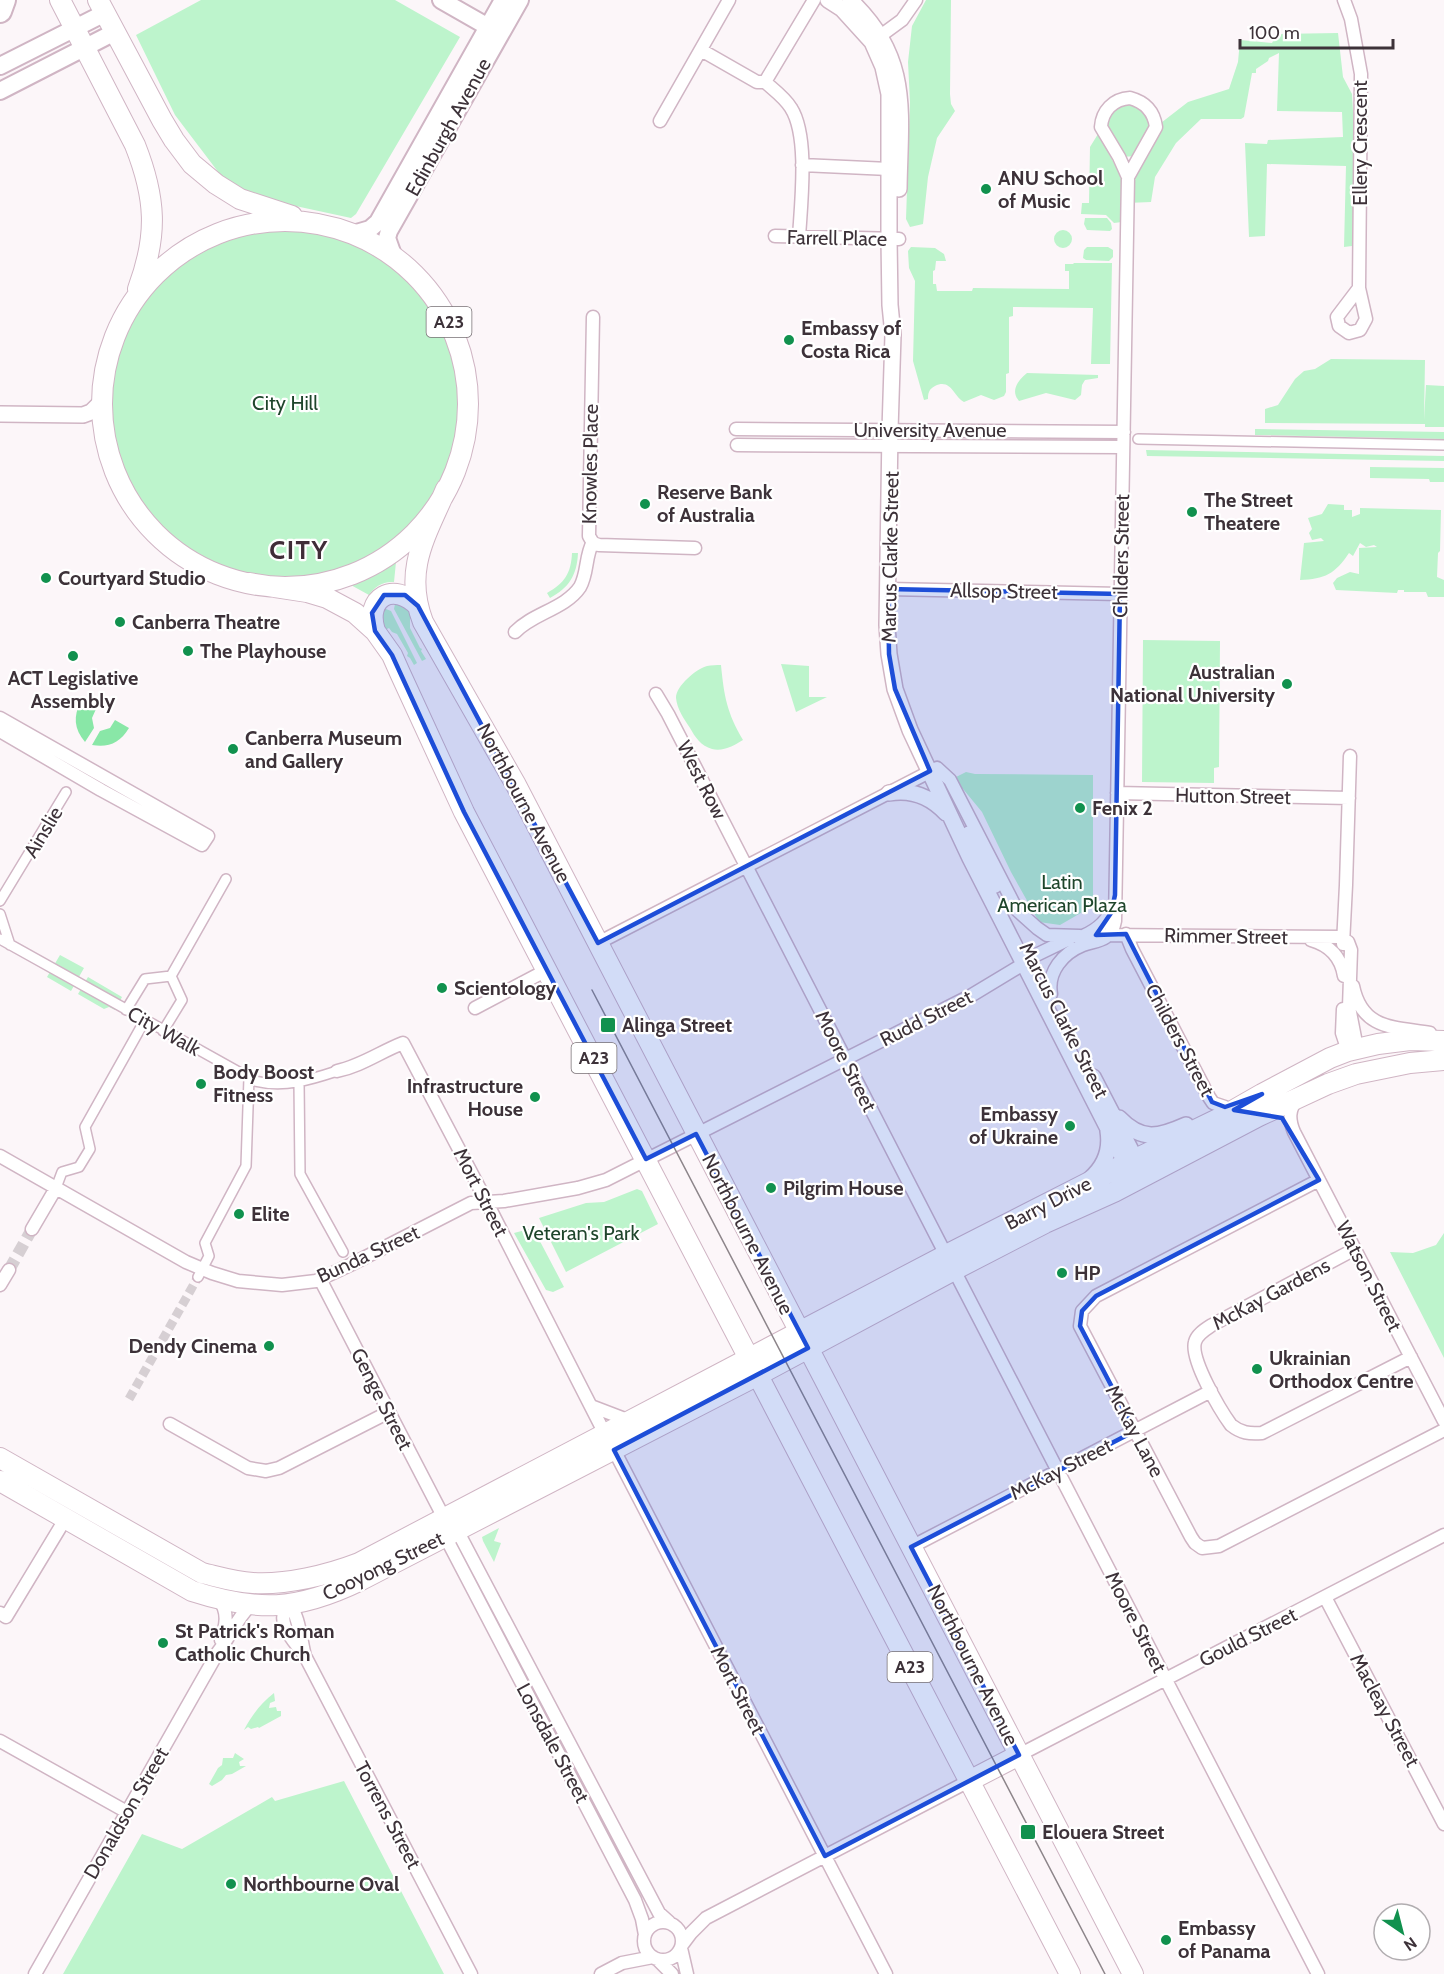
<svg xmlns="http://www.w3.org/2000/svg" width="1444" height="1974" font-family="Cabin,sans-serif">
<style>
.green{fill:#bdf4cc}
.water{fill:#89e7a7}
.lines{fill:none;stroke-linecap:round;stroke-linejoin:round}
.pedestrian-tunnel{stroke:#d6cfd3;stroke-width:9;stroke-dasharray:9 4.5;stroke-linecap:butt}
.minor-tunnel{stroke:#d6cfd3;stroke-width:12;stroke-dasharray:12 6;stroke-linecap:butt}
.pedestrian-casing{stroke:#d0b5c4;stroke-width:12}
.minor-casing{stroke:#d0b5c4;stroke-width:15}
.tertiary-casing{stroke:#d0b5c4;stroke-width:18}
.secondary-casing{stroke:#d0b5c4;stroke-width:20}
.primary-casing{stroke:#d0b5c4;stroke-width:22}
.trunk-casing{stroke:#d0b5c4;stroke-width:22}
.motorway-casing{stroke:#d0b5c4;stroke-width:26}
.pedestrian{stroke:#fff;stroke-width:9}
.minor{stroke:#fff;stroke-width:12}
.tertiary{stroke:#fff;stroke-width:15}
.secondary{stroke:#fff;stroke-width:16}
.primary{stroke:#fff;stroke-width:20}
.trunk{stroke:#fff;stroke-width:20}
.motorway{stroke:#fff;stroke-width:22}
.tram{stroke:#8d858a;stroke-width:1.5}
.marked{fill:#1d4ed8;fill-opacity:0.2;stroke:#1d4ed8;stroke-width:4.5;stroke-linejoin:round}
.poi-dot{fill:#11914e;stroke:#fff;stroke-width:2}
.labels{text-anchor:middle;stroke-width:4.5;stroke-linejoin:round;paint-order:stroke}
.shield{fill:#fff;stroke:#777074;stroke-width:1.5}
.shield-label{font-size:18px;font-weight:bold;fill:#3d3239}
.street-label{font-size:20px;fill:#3d3239;stroke:#fff}
.poi-label{font-size:20px;font-weight:bold;fill:#3d3239;stroke:#fff;text-anchor:start}
.park-label{font-size:20px;fill:#1e452b;stroke:#fff}
.district-label{font-size:26px;font-weight:bold;letter-spacing:1.5px;fill:#402c38;stroke:#fff}
</style>
<rect width="100%" height="100%" fill="#fcf6f9"/>
<!-- green -->
<path class="green" d="M201,0H395L460,37L356,214L351,218L277,202L247,192L222,177L175,115L136,35Z
M926,0H951L950,94L951,104L955,111L937,138L928,177L923,224L910,227L906,219L910,102L908,62L912,26Z
M1338,33L1343,77L1352,94L1355,145L1352,246L1344,247L1346,166L1267,164L1265,236L1249,237L1245,143L1267,144L1268,140L1343,137L1342,112L1277,111L1279,53L1269,58L1268,61L1256,69V73H1252L1244,117L1241,119H1201L1176,143L1155,177L1151,202L1127,203L1139,156L1119,157L1101,123L1106,111L1134,99L1157,126L1188,102L1229,89L1238,62L1240,40L1272,43L1277,34Z
M1098,134L1120,174L1122,184V222L1114,223L1106,215L1081,214L1082,203H1089L1090,147Z
M1085,218H1107L1111,223L1112,229L1110,231L1087,230L1084,224Z
M110 403a175 175 0 1 1 350 0a175 175 0 1 1-350 0Z
M1054 239a9 9 0 1 1 18 0a9 9 0 1 1-18 0Z
M911,247L935,248L944,254L946,261H936L935,270L933,271V284H936L937,291H972L973,288L1069,289V271H1065V264H1073L1074,263H1112L1110,364H1091L1093,308L1013,307V316L1009,317V373L1006,374V392L1004,396L994,400L981,395L964,402C954,397 951,378 935,386C929,389 928,393 928,399L924,400L913,361L915,281L909,268L908,251Z
M1087,247H1108L1113,250V257L1109,261L1086,260L1083,258L1084,250Z
M1331,359L1425,360L1424,420L1426,385L1444,386V427H1425V424L1265,423V409L1278,405L1295,379L1304,371L1315,369Z
M1027,373L1098,375V378L1085,380L1082,385L1081,395L1075,400L1046,393L1019,401C1010,391 1018,380 1027,373Z
M1255,429L1444,432V439L1255,435Z
M1146,450L1444,456V461L1147,456Z
M1370,467L1444,468V482H1430L1429,479L1370,478Z
M1328,504L1344,505V510H1352V517L1360,514V508L1441,510L1440,551L1438,553L1437,577L1444,580V597H1428L1426,592H1404V590H1398L1397,593L1336,590L1333,583L1337,578L1350,572L1359,574V548L1377,547L1374,545L1366,547L1360,543L1353,556L1349,553C1335,574 1325,579 1300,580L1304,543L1324,541L1321,538L1312,540L1309,533L1312,529L1308,518L1322,514Z
M572,553H578C577,575 569,588 550,598L547,593C565,583 571,573 572,553Z
M392,557L396,562L394,582C383,581 374,587 369,595L349,584L348,580L364,575Z
M396,599L408,606L412,617L410,619V628L420,648L422,649L421,651L426,659L422,661L394,609Z
M381,607L391,611L417,663L414,665L410,658L407,656L408,653L397,634L392,632L389,628L385,630L381,625Z
M1143,640L1220,641L1219,767L1214,768V783L1142,782Z
M781,664L809,666V697H827L796,712Z
M721,665C724,696 727,713 743,740C735,745 723,752 712,749C701,746 695,737 690,728C684,719 677,709 676,698C676,686 696,669 707,666C711,665 717,665 721,665Z
M966,772L975,774L1093,775V906L1060,925L1039,922L1011,872L982,812L954,778Z
M60,955L84,968L71,991L47,977Z
M88,977L122,997L115,1010L109,1007L104,1009L78,994Z
M637,1189L642,1191L658,1224L566,1272L539,1218L586,1203L604,1202Z
M533,1228L564,1287L553,1292L546,1290L514,1233Z
M1444,1233V1358L1390,1252L1413,1253L1436,1245Z
M499,1528L494,1541L501,1543L494,1562L483,1541L482,1537Z
M274,1693L275,1701L270,1703L269,1708L276,1707L277,1711H281V1716L259,1728L258,1727L251,1729L248,1727L244,1730C252,1715 261,1703 274,1693Z
M235,1753L244,1759L239,1762L240,1766H246L232,1774L226,1775L222,1780L212,1786L209,1784L218,1768L222,1765L223,1758H233Z
M344,1781L444,1974H63L142,1834L182,1849L272,1797L275,1801Z"/>
<!-- water -->
<path class="water" d="M81,701L96,709L92,718L94,728L85,742C74,729 73,716 81,701Z
M115,720L129,728C120,743 108,748 92,745L100,731L110,728Z"/>
<g class="lines">
<!-- pedestrian-tunnel -->
<path class="pedestrian-tunnel" d="M129,1399L198,1277"/>
<!-- minor-tunnel -->
<path class="minor-tunnel" d="M9,1270L32,1229"/>
<!-- pedestrian casing -->
<g class="pedestrian-casing">
<path id="pedestrian" d="M1138,439L1444,445
M0,901L66,792
M0,914L10,945
M0,939L255,1081C284,1088 310,1080 337,1071
M126,1010L145,979L171,976
M163,1031L182,1000L171,976L226,879
M299,1082L300,1174L343,1252
M56,1188L62,1172L79,1167L90,1149L85,1127L145,1020
M198,1277L209,1256L205,1243L246,1166L249,1078"/>
</g>
<!-- minor casing -->
<g class="minor-casing">
<path id="minor" d="M1344,0L1351,19L1361,74L1359,288L1366,319L1360,330L1349,333L1339,326L1337,317L1359,288
M872,42L902,20L916,0
M701,50L757,82H765C774,90 785,98 791,108C809,136 801,203 799,237
M765,82L814,0
M1130,98C1145,102 1154,112 1156,127L1128,177L1119,157L1101,127C1102,111 1113,99 1130,98Z
M660,121L729,0
M802,165L889,169
M775,236L899,239
M593,317L589,536L593,543L599,545L695,548
M736,429L1124,432
M737,445L1123,447
M888,589L1120,594
M515,632C533,613 565,609 580,587C588,573 585,556 593,542
M656,694L668,714L946,1255
M0,718L208,836L202,845L101,790L0,731
M1117,793L1349,798
M1126,934L1132,949L1209,1097L1213,1103L1225,1107
M1104,935L1341,937L1348,942L1351,950L1349,1007L1357,1048
M1083,936C1097,930 1108,921 1113,906
M1311,940C1329,945 1341,957 1344,976
M598,943L937,768L950,780L1017,910L1037,928L1047,935L1080,936
M1343,944L1346,885L1350,756
M1032,957L1069,939
M1353,986C1362,1030 1394,1027 1430,1033
M1051,994C1047,972 1063,953 1083,945C1090,942 1099,942 1106,937C1112,933 1114,927 1115,921L1128,177
M475,1008L547,970
M1343,1009L1342,1033L1348,1051
M337,1071C361,1066 380,1052 403,1043L482,1193L605,1434
M1298,1099C1288,1109 1289,1120 1294,1132L1444,1421
M0,1156L186,1262L212,1273L238,1281L282,1285L316,1281L350,1265L471,1203L504,1201L578,1188L606,1180L972,995L1025,963
M1319,1180L1096,1296L1082,1311L1080,1326L1191,1537L1195,1543L1202,1548L1219,1546L1444,1430
M32,1229L56,1188
M1355,1249L1212,1325C1206,1329 1197,1334 1195,1342C1190,1359 1220,1410 1231,1425C1241,1433 1249,1434 1262,1433L1411,1357
M954,1270L1318,1974
M320,1279L444,1518
M0,1285L9,1270
M591,1406L625,1419L633,1418
M170,1424L248,1468L266,1471L279,1468L389,1412
M614,1450L886,1974
M457,1530L659,1913L669,1922
M445,1536L635,1900L642,1919L645,1935
M911,1547L1211,1391
M1325,1597L1444,1824
M219,1599C229,1613 226,1625 221,1640
M0,1613L6,1617L61,1526L68,1519
M305,1656C301,1642 299,1612 288,1604C274,1624 294,1640 305,1656L471,1974
M0,1741L127,1812
M1019,1755L1444,1535
M644 1941a19 19 0 1 1 38 0a19 19 0 1 1-38 0Z
M682,1945L691,1933L706,1918L969,1781
M681,1948L687,1974
M657,1959L672,1974
M35,1974L218,1652C230,1637 236,1619 250,1606
M601,1974L622,1963L653,1957"/>
</g>
<!-- tertiary casing -->
<g class="tertiary-casing">
<path id="tertiary" d="M828,0L842,9L872,42L883,67L889,94V239L890,305L893,335L890,430L887,625L889,654L895,689L910,730L970,858L1126,1164
M850,0C912,58 900,113 899,189
M0,414L83,415L91,412L103,400
M889,793C911,789 931,797 946,813
M969,834L995,885
M1093,1077L1136,1160
M1119,1118C1142,1142 1159,1137 1186,1125
M1090,1179C1104,1167 1111,1150 1108,1131"/>
</g>
<!-- secondary casing -->
<g class="secondary-casing">
<path id="secondary" d="M441,0L497,32
M0,66L105,13
M0,91L115,32
M353,234L370,229L378,222L503,0
M393,255L387,238L389,231L520,0"/>
</g>
<!-- primary casing -->
<g class="primary-casing">
<path id="primary" d="M0,1458L202,1573C219,1577 235,1582 253,1583C286,1585 328,1575 359,1563L946,1255L1117,1168L1220,1118L1262,1094L1330,1058L1348,1051L1378,1044L1410,1040L1444,1041
M0,1481L192,1591C257,1612 297,1611 359,1581L758,1375L954,1270L1045,1223L1114,1192L1259,1116L1328,1084L1356,1074L1410,1063L1444,1060"/>
</g>
<!-- trunk casing -->
<g class="trunk-casing">
<path id="trunk" d="M60,0L135,145C156,198 158,235 138,289
M98,0L162,120L174,140L192,164L216,184L240,199L292,216
M102 404a183 183 0 1 1 366 0a183 183 0 1 1-366 0Z
M446,489C426,536 403,569 423,622L516,785L1133,1974
M249,583L307,592L327,598L355,613L375,631L392,655L400,673L464,812L1070,1974
M375,631C364,597 394,581 418,606
M969,1781L1019,1755"/>
</g>
<!-- motorway casing -->
<g class="motorway-casing">
<path id="motorway" d="M0,11L4,0"/>
</g>
<!-- pedestrian -->
<use href="#pedestrian" class="pedestrian"/>
<!-- minor -->
<use href="#minor" class="minor"/>
<!-- tertiary -->
<use href="#tertiary" class="tertiary"/>
<!-- secondary -->
<use href="#secondary" class="secondary"/>
<!-- primary -->
<use href="#primary" class="primary"/>
<!-- trunk -->
<use href="#trunk" class="trunk"/>
<!-- motorway -->
<use href="#motorway" class="motorway"/>
<!-- tram -->
<path class="tram" d="M592,990L1105,1974"/>
</g>
<!-- marked area -->
<path class="marked" d="M888,589L1120,594L1115,895L1111,913L1096,935L1126,934L1212,1102L1225,1107L1262,1094L1234,1110L1282,1118L1319,1180L1096,1296L1082,1311L1080,1326L1135,1431L911,1547L1019,1755L825,1856L614,1450L808,1348L696,1134L646,1159L464,812L392,655L375,631L372,613L384,595H405L418,606L598,943L930,771L895,689L889,654Z"/>
<!-- markers -->
<g class="poi-dot">
<circle cx="986" cy="189" r="6"/>
<circle cx="789" cy="340" r="6"/>
<circle cx="645" cy="504" r="6"/>
<circle cx="1192" cy="512" r="6"/>
<circle cx="46" cy="578" r="6"/>
<circle cx="120" cy="622" r="6"/>
<circle cx="188" cy="651" r="6"/>
<circle cx="73" cy="656" r="6"/>
<circle cx="1287" cy="684" r="6"/>
<circle cx="233" cy="749" r="6"/>
<circle cx="1080" cy="808" r="6"/>
<circle cx="442" cy="988" r="6"/>
<rect x="600" y="1017" width="16" height="16" rx="3"/>
<circle cx="201" cy="1084" r="6"/>
<circle cx="535" cy="1097" r="6"/>
<circle cx="1070" cy="1126" r="6"/>
<circle cx="771" cy="1188" r="6"/>
<circle cx="239" cy="1214" r="6"/>
<circle cx="1062" cy="1273" r="6"/>
<circle cx="269" cy="1346" r="6"/>
<circle cx="1257" cy="1369" r="6"/>
<circle cx="163" cy="1643" r="6"/>
<rect x="1020" y="1824" width="16" height="16" rx="3"/>
<circle cx="231" cy="1884" r="6"/>
<circle cx="1166" cy="1940" r="6"/>
</g>
<g class="labels">
<!-- shield labels -->
<g class="shield">
<rect x="426.5" y="307" width="45" height="30" rx="4.5"/>
<rect x="571.5" y="1043" width="45" height="30" rx="4.5"/>
<rect x="887.5" y="1652" width="45" height="30" rx="4.5"/>
</g>
<g class="shield-label">
<text x="449" y="328">A23</text>
<text x="594" y="1064">A23</text>
<text x="910" y="1673">A23</text>
</g>
<!-- street labels -->
<g class="street-label">
<text transform="translate(448 127) rotate(-61)" y="7">Edinburgh Avenue</text>
<text transform="translate(1360 143) rotate(-90)" y="7">Ellery Crescent</text>
<text transform="translate(837 238) rotate(1)" y="7">Farrell Place</text>
<text x="930" y="437">University Avenue</text>
<text transform="translate(590 464) rotate(-89)" y="7">Knowles Place</text>
<text transform="translate(1121 556) rotate(-89)" y="7">Childers Street</text>
<text transform="translate(890 557) rotate(-89)" y="7">Marcus Clarke Street</text>
<text transform="translate(1004 591) rotate(1)" y="7">Allsop Street</text>
<text transform="translate(702 780) rotate(63)" y="7">West Row</text>
<text transform="translate(1233 796) rotate(1)" y="7">Hutton Street</text>
<text transform="translate(524 803) rotate(62)" y="7">Northbourne Avenue</text>
<text transform="translate(43 832) rotate(-59)" y="7">Ainslie</text>
<text transform="translate(1226 936) rotate(1)" y="7">Rimmer Street</text>
<text transform="translate(926 1018) rotate(-27)" y="7">Rudd Street</text>
<text transform="translate(1064 1020) rotate(63)" y="7">Marcus Clarke Street</text>
<text transform="translate(164 1031) rotate(29)" y="7">City Walk</text>
<text transform="translate(1180 1040) rotate(62)" y="7">Childers Street</text>
<text transform="translate(846 1061) rotate(63)" y="7">Moore Street</text>
<text transform="translate(481 1192) rotate(63)" y="7">Mort Street</text>
<text transform="translate(1048 1203) rotate(-27)" y="7">Barry Drive</text>
<text transform="translate(748 1234) rotate(63)" y="7">Northbourne Avenue</text>
<text transform="translate(368 1254) rotate(-25)" y="7">Bunda Street</text>
<text transform="translate(1369 1276) rotate(63)" y="7">Watson Street</text>
<text transform="translate(1271 1294) rotate(-28)" y="7">McKay Gardens</text>
<text transform="translate(382 1399) rotate(63)" y="7">Genge Street</text>
<text transform="translate(1135 1431) rotate(62)" y="7">McKay Lane</text>
<text transform="translate(1061 1469) rotate(-27)" y="7">McKay Street</text>
<text transform="translate(383 1566) rotate(-26)" y="7">Cooyong Street</text>
<text transform="translate(1136 1622) rotate(63)" y="7">Moore Street</text>
<text transform="translate(1248 1637) rotate(-27)" y="7">Gould Street</text>
<text transform="translate(973 1665) rotate(63)" y="7">Northbourne Avenue</text>
<text transform="translate(738 1690) rotate(63)" y="7">Mort Street</text>
<text transform="translate(1385 1710) rotate(62)" y="7">Macleay Street</text>
<text transform="translate(553 1743) rotate(62)" y="7">Lonsdale Street</text>
<text transform="translate(126 1813) rotate(-60)" y="7">Donaldson Street</text>
<text transform="translate(388 1815) rotate(62)" y="7">Torrens Street</text>
</g>
<!-- poi labels -->
<g class="poi-label">
<text x="998" y="185">ANU School<tspan x="998" dy="23">of Music</tspan></text>
<text x="801" y="335">Embassy of<tspan x="801" dy="23">Costa Rica</tspan></text>
<text x="657" y="499">Reserve Bank<tspan x="657" dy="23">of Australia</tspan></text>
<text x="1204" y="507">The Street<tspan x="1204" dy="23">Theatere</tspan></text>
<text x="58" y="585">Courtyard Studio</text>
<text x="132" y="629">Canberra Theatre</text>
<text x="200" y="658">The Playhouse</text>
<text x="1275" y="679" text-anchor="end">Australian<tspan x="1275" dy="23">National University</tspan></text>
<text x="73" y="685" text-anchor="middle">ACT Legislative<tspan x="73" dy="23">Assembly</tspan></text>
<text x="245" y="745">Canberra Museum<tspan x="245" dy="23">and Gallery</tspan></text>
<text x="1092" y="815">Fenix 2</text>
<text x="454" y="995">Scientology</text>
<text x="622" y="1032">Alinga Street</text>
<text x="213" y="1079">Body Boost<tspan x="213" dy="23">Fitness</tspan></text>
<text x="523" y="1093" text-anchor="end">Infrastructure<tspan x="523" dy="23">House</tspan></text>
<text x="1058" y="1121" text-anchor="end">Embassy<tspan x="1058" dy="23">of Ukraine</tspan></text>
<text x="783" y="1195">Pilgrim House</text>
<text x="251" y="1221">Elite</text>
<text x="1074" y="1280">HP</text>
<text x="257" y="1353" text-anchor="end">Dendy Cinema</text>
<text x="1269" y="1365">Ukrainian<tspan x="1269" dy="23">Orthodox Centre</tspan></text>
<text x="175" y="1638">St Patrick's Roman<tspan x="175" dy="23">Catholic Church</tspan></text>
<text x="1042" y="1839">Elouera Street</text>
<text x="243" y="1891">Northbourne Oval</text>
<text x="1178" y="1935">Embassy<tspan x="1178" dy="23">of Panama</tspan></text>
</g>
<!-- park labels -->
<g class="park-label">
<text x="285" y="410">City Hill</text>
<text x="1062" y="889">Latin<tspan x="1062" dy="23">American Plaza</tspan></text>
<text x="581" y="1240">Veteran's Park</text>
</g>
<!-- district labels -->
<g class="district-label">
<text x="299" y="559">CITY</text>
</g>
</g>
<!-- north arrow -->
<g transform="translate(1402 1932) rotate(145)"><circle r="28" fill="#ffffff" stroke="#b1adb0" stroke-width="1.5"/>
<path d="M0-4.5L10 22L0 15L-10 22Z" fill="#11914e"/>
<text y="-9" font-size="16" font-weight="bold" text-anchor="middle" fill="#3d3239">N</text>
</g>
<!-- scale -->
<path d="M1240 39v9h153v-9" fill="none" stroke="#3d3239" stroke-width="3"/>
<text x="1249" y="39" font-size="18" fill="#3d3239" stroke="#ffffff" stroke-width="4.5" paint-order="stroke">100 m</text>
</svg>
